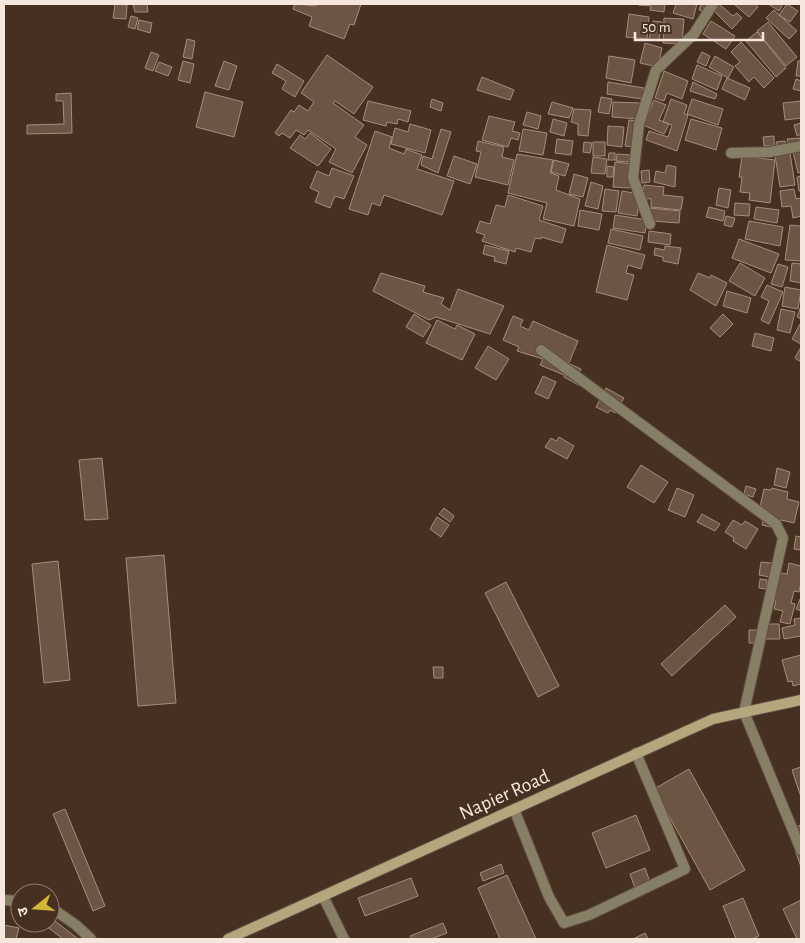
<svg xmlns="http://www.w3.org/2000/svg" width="805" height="943" font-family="'Alegreya Sans','Noto Sans Devanagari',sans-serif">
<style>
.building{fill:#6d5546;stroke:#a68c7c}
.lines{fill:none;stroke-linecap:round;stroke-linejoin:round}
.street-casing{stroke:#624d40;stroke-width:12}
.secondary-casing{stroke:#624d40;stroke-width:12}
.street{stroke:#867f65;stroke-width:10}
.secondary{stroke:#b4a77e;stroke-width:10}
.labels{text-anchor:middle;stroke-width:4.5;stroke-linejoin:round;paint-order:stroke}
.street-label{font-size:20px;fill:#f6e7de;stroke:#463022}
</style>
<rect width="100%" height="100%" fill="#463022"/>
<!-- building -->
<path class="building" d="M115,4L127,5L126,19L113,18Z
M133,4H149H147L148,12H135Z
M295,4L316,6L317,4H361L354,25L350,24L344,39L309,26L312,17L293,9Z
M665,4L664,12L650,10L651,6L639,5Z
M676,4H697L693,19L673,13Z
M701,4H708L706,12L699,10Z
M719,4L733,16L737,13L742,18L732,29L713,10Z
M734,4H755L758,7L749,17Z
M768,4H783L779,11Z
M787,4L798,11L790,22L779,15Z
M774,10L797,31L789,39L766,18Z
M629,14L649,17L647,39L626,37Z
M131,16L138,18L135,29L128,27Z
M664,18L684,19L682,44L663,43Z
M139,20L152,23L150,33L137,29Z
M653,21L662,22L659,41L649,39Z
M711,21L735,36L726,49L703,34Z
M768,22L797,57L786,66L757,31Z
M757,32L786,68L776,77L746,41Z
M187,39L195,41L192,59L183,57Z
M741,42L774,78L764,88L754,77L749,82L735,66L740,62L731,52Z
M645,43L662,48L658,67L640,63Z
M151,52L159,55L153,71L145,68Z
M702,52L710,56L706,66L697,62Z
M327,55L373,87L354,114L335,101L333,103L364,125L355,137L367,145L352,173L329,162L336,149L308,130L304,135L296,130L290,138L282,133L279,136L275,133L291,110L294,112L299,105L308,111L314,102L301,93Z
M609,56L635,60L631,83L606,78Z
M715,56L734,67L728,78L709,67Z
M183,61L194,64L190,83L178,80Z
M224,61L237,66L229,90L215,86Z
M798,61H801V76H796Z
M159,62L172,67L168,76L155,71Z
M277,64L304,81L295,97L282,89L286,81L272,73Z
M697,65L722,76L717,90L692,79Z
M664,71L688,81L682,99L667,93L664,101L655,98Z
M482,77L514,90L510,100L477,90Z
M727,78L750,88L745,100L722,89Z
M796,79L801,81V91L793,89Z
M608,82L644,88L643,99L607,94Z
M693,82L717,94L715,99L690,91Z
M205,92L243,102L234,137L196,127Z
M71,93L72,133L27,134V125L64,124L63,101H56V94Z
M601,97L612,99L609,114L598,112Z
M432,99L443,103L441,111L430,107Z
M671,99L687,105L684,114L688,115L677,151L646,140L649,131L668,137L672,125L663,122Z
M692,99L723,109L718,125L687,114Z
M654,100L666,105L659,120L669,124L664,134L643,125Z
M368,101L411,111L408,122L398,119L397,124L387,122L386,126L363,120Z
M801,101V118L785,120L783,103Z
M552,102L573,108L569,118L548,114Z
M613,102L640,103L639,119L612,117Z
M574,109L591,110L588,136L578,135V124L571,122Z
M527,112L541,116L538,129L523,125Z
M489,116L515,122L512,131L520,133L518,140L511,138L508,147L482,140Z
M553,119L567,123L564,136L550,132Z
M691,119L722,128L716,150L685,140Z
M629,120L638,121L633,147L625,146Z
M801,123V134L797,136L794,125Z
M410,124L431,130L425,153L391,144L395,128L408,132Z
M608,126L624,127L622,147L607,145Z
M441,129L451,132L438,173L421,165L423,156L432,159Z
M523,129L547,133L543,155L519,151Z
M375,131L392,137L389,148L404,154L406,149L422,155L417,169L454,181L442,215L384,195L380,206L372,203L368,215L349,209Z
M310,133L331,149L318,166L290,148L300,135L305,139Z
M774,136V146H764L763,137Z
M800,138V144L789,146L787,139Z
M557,139L573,141L571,155L555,153Z
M478,141L504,147L502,157L514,160L508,185L475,177L481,152L476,151Z
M785,141L786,148L777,149L776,142Z
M584,142L592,143L590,153L583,152Z
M593,142H605V156H593Z
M801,150V172L798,173L793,152Z
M609,153H615V160H608Z
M790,153L795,185L780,187L775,155Z
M517,154L553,160L550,173L559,176L556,190L580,199L574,226L543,219L547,203L508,193Z
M617,154L630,155L629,162L616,161Z
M454,156L477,164L470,184L447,176Z
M742,156L775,160L770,203L749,200L750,193L740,192L742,177H739Z
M593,157L607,159L605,174L591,173Z
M554,160L569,164L565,176L551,172Z
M615,162L632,164L630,188L613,187Z
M667,165L676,167L675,187L654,182L656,171L665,173Z
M607,166L614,167L613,177H607Z
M332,168L354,176L344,199L335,196L330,208L315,202L319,192L310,188L317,171L329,176Z
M649,170L650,182L642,183L641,171Z
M574,174L588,178L583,197L569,194Z
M801,176V191H799L797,177Z
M591,182L603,186L598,209L585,206Z
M644,185L664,187L663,195L683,197L681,210L651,207V199L642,198Z
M719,188L731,190L728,208L716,205Z
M605,189L619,191L616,212L602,211Z
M794,189L796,199L801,198V216L793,218L791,206L782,207L780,191Z
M622,191L640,194L637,216L618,213Z
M508,195L543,206L539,220L566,229L562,243L541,237V239L535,238L531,252L516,248L515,252L482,241L485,235L476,232L480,221L490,224L496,205L505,207Z
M735,203L750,204L749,216L734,215Z
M709,207L725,211L723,221L706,217Z
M756,207L779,210L777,223L754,219Z
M649,208L680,211L679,223L652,221Z
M580,210L602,214L599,230L578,226Z
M615,215L647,220L645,233L613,228Z
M726,216L735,218L732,227L724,225Z
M749,221L783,227L780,246L745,239Z
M790,225L801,226V261L785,260Z
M611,229L643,236L640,250L608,243Z
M649,231L671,234L670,245L648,242Z
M739,239L779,254L771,273L732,258Z
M485,245L509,251L506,264L494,261L495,257L483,254Z
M607,245L645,255L641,269L628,265L626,273L634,275L627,300L596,292Z
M665,246L681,248L678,264L663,261V257L654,255L655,248L664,250Z
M740,263L765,278L755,296L729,281Z
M792,263L801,264V283L790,281Z
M778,264L788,267L782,287L771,284Z
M381,273L425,286L423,292L444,298L441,304L450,310L458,289L504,306L490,334L436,317L429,320L373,291Z
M698,273L710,278L711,275L727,283L716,306L690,290Z
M767,285L783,292L769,324L761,320L769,301L761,297Z
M785,287L801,290L798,309L782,306Z
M727,291L751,298L747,313L723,306Z
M801,306V319L797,317Z
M781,309L795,312L790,333L777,330Z
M414,314L431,325L423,337L406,327Z
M723,314L733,324L720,337L710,328Z
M513,316L523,320L520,326L529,330L533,321L578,341L564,375L540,365L543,359L517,351L519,347L503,340Z
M437,320L455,329L457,325L475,334L462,360L426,343Z
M800,324L801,325V344L792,339Z
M755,333L774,338L771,351L752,346Z
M488,346L509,359L496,380L475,368Z
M801,347V362L795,358Z
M570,364L581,369L579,373L588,379L584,388L564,377Z
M543,376L556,382L548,399L535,393Z
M606,388L624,398L615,413L610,410L608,413L596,407Z
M559,437L574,446L567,459L545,447L551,438L556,441Z
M102,458L108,519L85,520L79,460Z
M641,465L668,482L654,503L627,487Z
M777,468L790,472L786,488L774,485Z
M746,486L756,489L753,497L744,494Z
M677,488L694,495L685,517L668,510Z
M772,488L788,492L787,499L799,502L794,523L781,520L779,529L762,525L765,513L759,512L764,489L771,490Z
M444,508L454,516L450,522L439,514Z
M702,514L720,524L715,531L697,522Z
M437,517L449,525L441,537L430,529Z
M733,520L742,525L745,521L758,529L746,549L733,541L734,538L725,532Z
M796,536L801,537V550L794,549Z
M164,555L176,703L138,706L126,558Z
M58,561L70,680L44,683L32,564Z
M761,562L772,563L770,577L759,575Z
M789,563L801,566V583L799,592L794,591L791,603L795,604L790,624L780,622L783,611L774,609L776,601L768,600L774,572L787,574Z
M760,579L767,580L766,589L759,588Z
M506,582L559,686L538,697L485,593Z
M801,597V611L796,609Z
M725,605L736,617L672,676L661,664Z
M801,618V636L784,639L782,628L795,625L794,619Z
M766,624H779L780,639H766Z
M749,630H758V643H749Z
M801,655V684L793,686L792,681L788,682L782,660Z
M433,667H443V678H434Z
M801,767V797L792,770Z
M689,769L745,870L710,890L654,789Z
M65,809L105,906L93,911L53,814Z
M636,815L650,850L606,868L592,833Z
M801,825V867L788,830Z
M501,864L504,873L483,881L480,873Z
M645,868L651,885L636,891L630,874Z
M507,875L536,939H500L478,888Z
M411,878L418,896L365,916L358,898Z
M743,898L759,936L752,939H736L723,906Z
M801,900V939H797L783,909Z
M50,917L78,939H63L42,923H50Z
M443,923L447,933L431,939H412L410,936Z
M4,925L19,928L16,939H4Z
M645,933L648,939H633Z"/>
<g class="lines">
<!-- street casing -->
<g class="street-casing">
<path id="street" d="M731,153L770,152L801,146
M650,224L633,178L639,124L656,70L694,34L713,4
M541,350L776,524L783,538L744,712L801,850
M514,809L549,897L564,923L589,915L685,869L636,753
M323,896L344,939
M4,900L20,901
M50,907L76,925L91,939"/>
</g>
<!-- secondary casing -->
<g class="secondary-casing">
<path id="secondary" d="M228,939L713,719L801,700"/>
</g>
<!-- street -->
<use href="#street" class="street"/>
<!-- secondary -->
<use href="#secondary" class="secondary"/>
</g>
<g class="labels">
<!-- street labels -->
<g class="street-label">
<text transform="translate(504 794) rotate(-24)" y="7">Napier Road</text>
</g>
</g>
<!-- border -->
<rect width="805" height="943" fill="none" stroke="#f6e7de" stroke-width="10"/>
<!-- north arrow -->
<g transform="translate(35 908) rotate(253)"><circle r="24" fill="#463022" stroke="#8c796d"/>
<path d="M0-4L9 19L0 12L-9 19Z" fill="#d3b635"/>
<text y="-8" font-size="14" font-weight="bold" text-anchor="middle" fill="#f6e7de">उ</text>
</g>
<!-- scale -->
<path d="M635 32v8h128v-8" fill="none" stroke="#f6e7de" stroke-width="2.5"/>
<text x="642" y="32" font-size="15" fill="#f6e7de" stroke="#463022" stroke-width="4" paint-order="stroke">50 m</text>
</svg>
